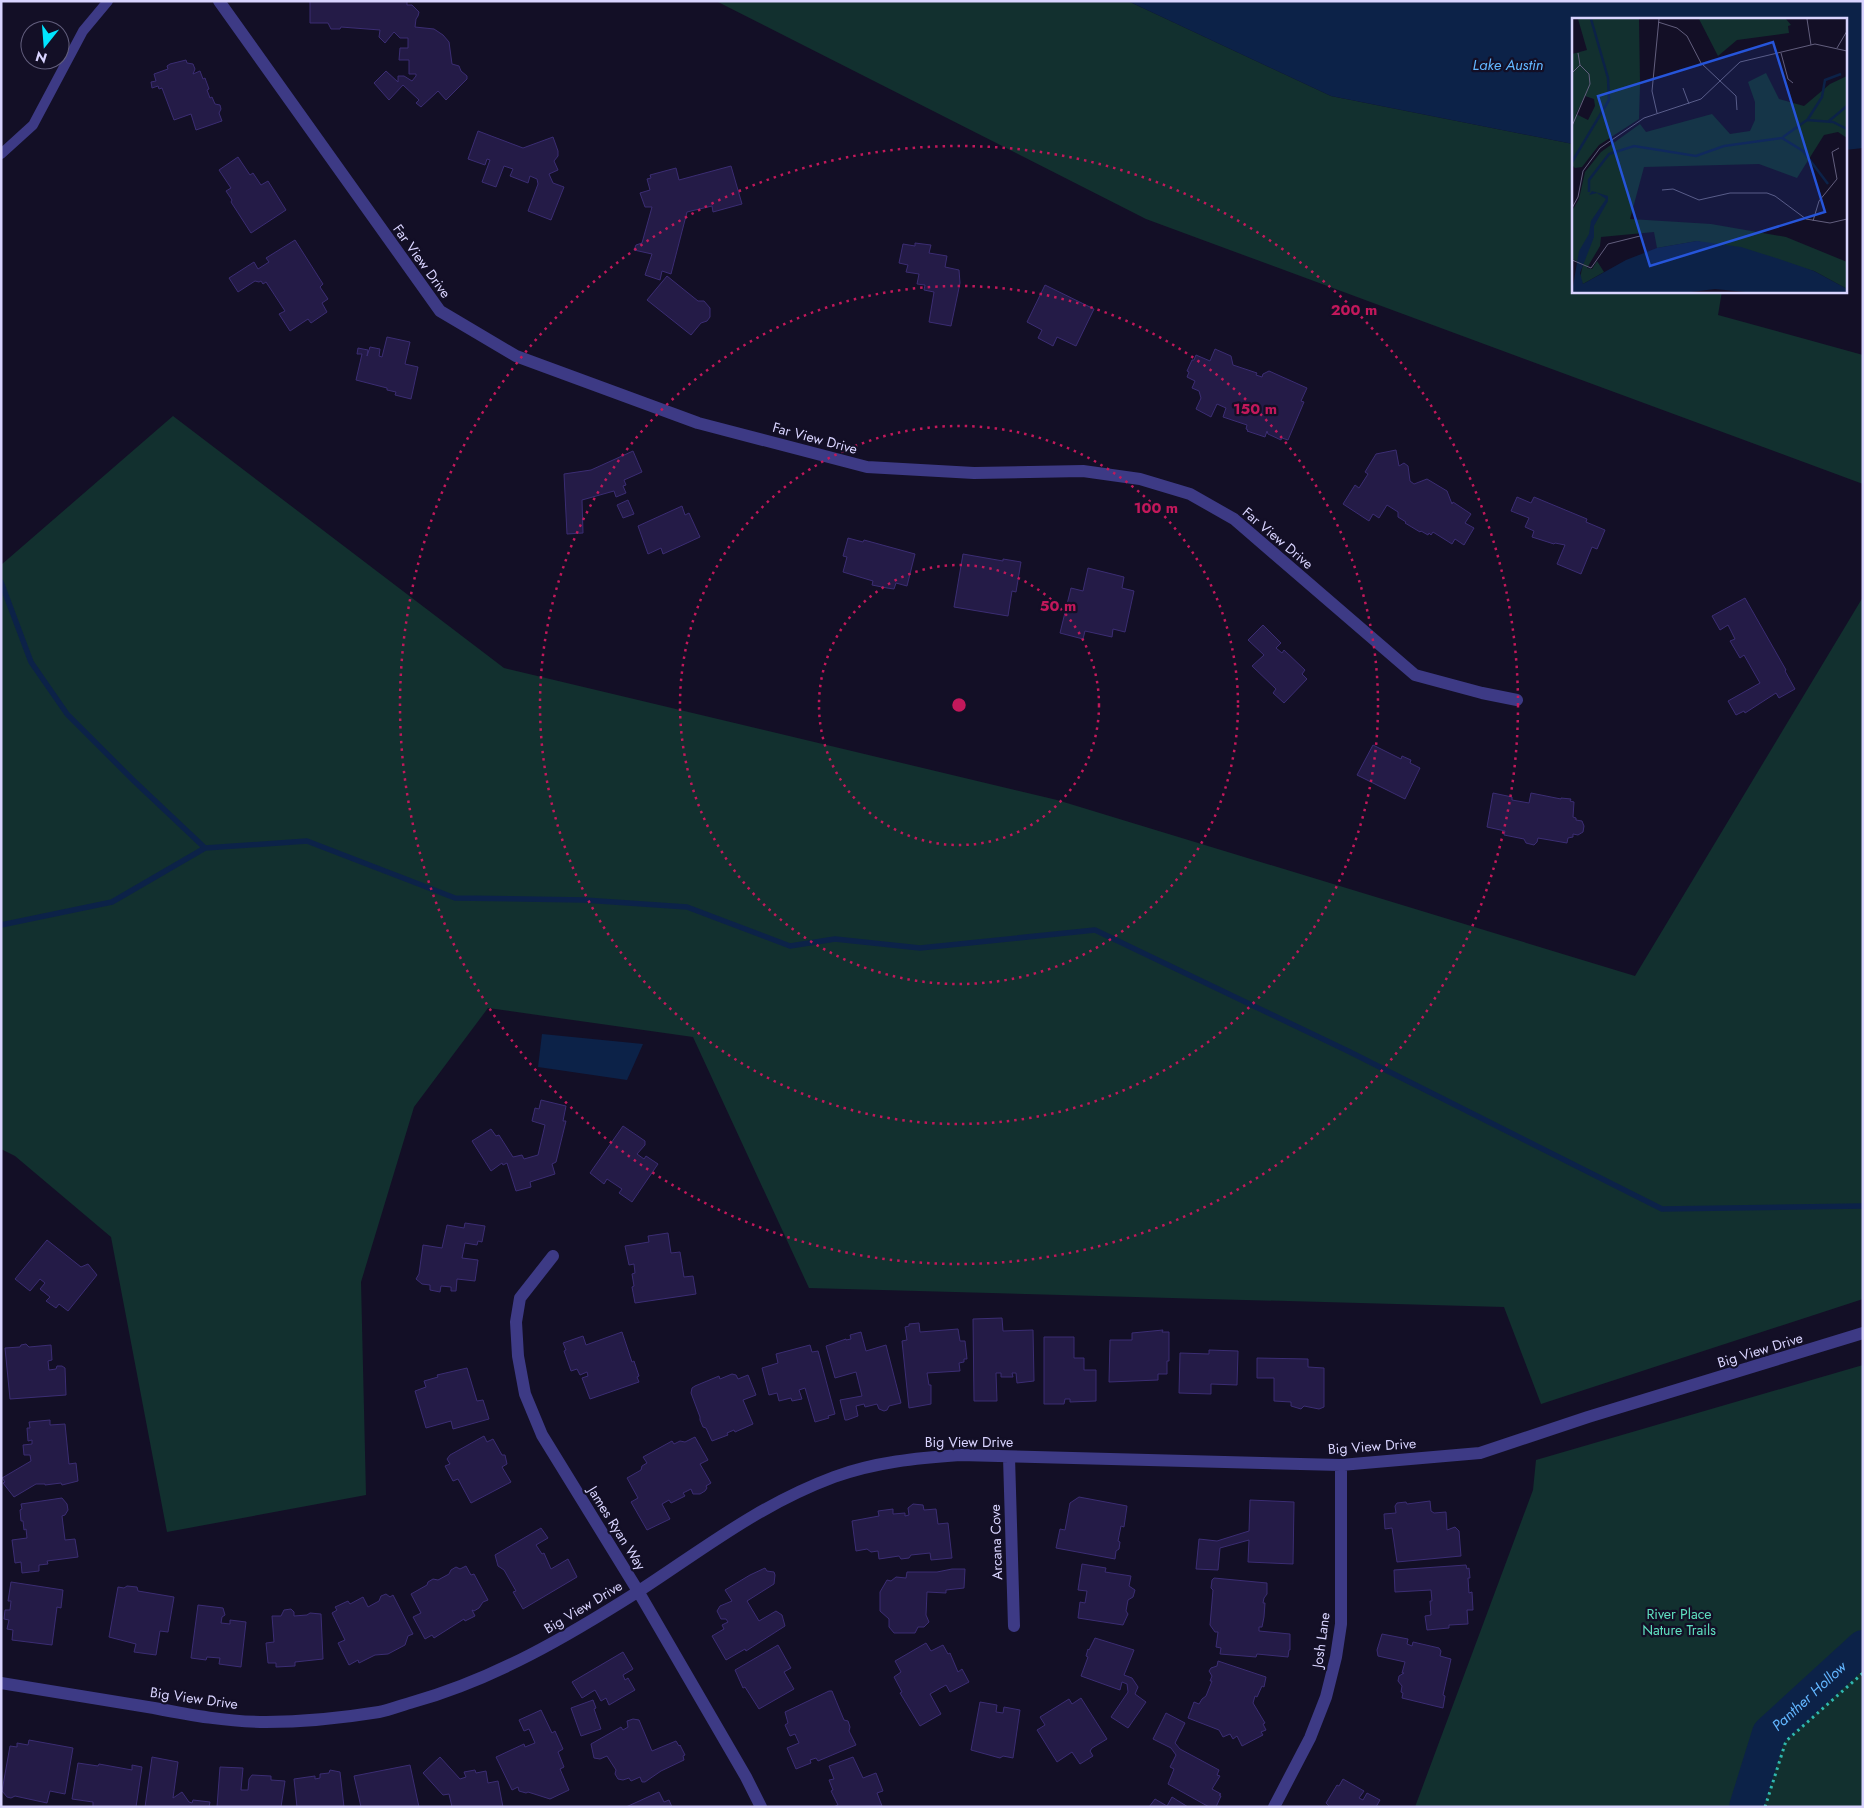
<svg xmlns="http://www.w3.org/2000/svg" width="1864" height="1808" font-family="Jost,sans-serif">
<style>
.green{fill:#12302f}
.water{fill:#0c2248}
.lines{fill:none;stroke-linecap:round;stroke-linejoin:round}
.stream{stroke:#0c2248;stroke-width:5.5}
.river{stroke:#0c2248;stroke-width:34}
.building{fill:#241b47;stroke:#3b2d73}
.path{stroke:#2fb8b0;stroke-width:3;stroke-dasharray:2.5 4;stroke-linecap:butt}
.lane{stroke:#3d3a85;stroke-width:10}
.street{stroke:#3d3a85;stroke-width:12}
.ring{fill:none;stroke:#c2185b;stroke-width:2.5;stroke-dasharray:2.5 5}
.labels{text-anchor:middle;stroke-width:4.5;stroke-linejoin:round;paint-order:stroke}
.street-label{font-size:14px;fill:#d9d4ff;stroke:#130f26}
.park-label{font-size:14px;fill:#5fe0c0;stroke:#130f26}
.water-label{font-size:15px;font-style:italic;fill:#62b6ff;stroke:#130f26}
.inset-river{fill:none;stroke:#0c2248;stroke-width:2.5}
.inset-road{fill:none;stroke:#625e7d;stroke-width:1}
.view{fill:#2655da;fill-opacity:0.15;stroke:#2655da;stroke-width:2.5}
.inset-edge{fill:none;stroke:#d9d4ff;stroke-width:2.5}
.centre{fill:#c2185b;stroke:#130f26;stroke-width:2.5}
.ring-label{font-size:15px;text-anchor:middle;font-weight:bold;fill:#c2185b;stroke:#130f26;stroke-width:4.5;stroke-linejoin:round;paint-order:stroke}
</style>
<rect width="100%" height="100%" fill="#130f26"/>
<!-- green -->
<path class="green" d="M716,1H1128L1331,96L1573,144V291H1722L1718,315L1863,355V484L1146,219Z
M173,416L504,668L1057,800L1635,976L1863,597V1299L1541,1404L1504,1307L809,1288L693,1037L488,1008L414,1107L361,1282L366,1495L167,1532L111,1237L15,1156L1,1149V565Z
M1863,1365V1807H1415L1533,1490L1536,1460Z"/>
<!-- water -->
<path class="water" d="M1128,1H1863V148L1845,150V19H1573V144L1331,96Z
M542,1034L643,1044L627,1080L538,1067Z"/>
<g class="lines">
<!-- stream -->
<path class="stream" d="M1,582L31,662L67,714L133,780L205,848L307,841L455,898L584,900L687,907L790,946L835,939L920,948L1095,930L1350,1052L1662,1209L1863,1206
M1,925L112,902L205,848"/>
<!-- river -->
<path class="river" id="s1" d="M1746,1807L1769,1733L1863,1647"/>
</g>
<!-- building -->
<path class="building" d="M310,1H407V5H412L419,12L418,16L416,19L415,27L434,29L443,35L449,42L452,64L459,66L461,71L467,76V79L446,100L438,91L421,107L416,103L419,100L403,85L389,100L374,83L386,71L398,82V76H404L412,81L416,76V74H409V60H399L400,48H408V38H400L394,32L385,43L379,37L380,30L341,27L340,29H331L328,23H310Z
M186,60L187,63L193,64L195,69L193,74L200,71L203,79L205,78L209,89L207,90L210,98L212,97L215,104L220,105L221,109L219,113L222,121L196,130L191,114L174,120L162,88L159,89L158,86L152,88L151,82L156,81L154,74L168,69L167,66L170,64Z
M478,131L523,148L553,137L558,151V156L554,161L558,170L549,174L553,183L564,187L551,220L528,211L538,184L537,179L530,176L528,183L510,176L513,169L504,166L496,187L482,182L490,160L487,159L485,165L468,159Z
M238,157L250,175L253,173L261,185L268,181L286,210L251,233L231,202L232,200L226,191L231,188L219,170Z
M731,166L742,204L713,212L712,206L687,212L671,274L662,271L660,280L645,275L652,254L634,250L636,245L642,243L652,207H645L640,193L650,190L647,179L651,178L650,175L676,168L679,180Z
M295,240L323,284L320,287L328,299L322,303L327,312L311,323L308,319L290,331L279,314L285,311L266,282L263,284L261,281L259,282L255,281L238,292L229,278L254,262L258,269L269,262L266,258Z
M915,243L931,245L929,253L947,256L945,267L959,270L960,283L951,326L929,322L934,292L924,290L925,285L917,284L919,274L906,272L908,265L899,263L903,244L915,246Z
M667,276L698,301H704L710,308V317L707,321L701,323L691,335L647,300Z
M1045,285L1094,309L1076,346L1057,337L1053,346L1038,338L1042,330L1027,322Z
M387,337L410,342L405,364L418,367L411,399L395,395L396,392L387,390V388L356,380L362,354H357L358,348L368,350L367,356L370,347L380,349L379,356L382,357Z
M1215,349L1231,356L1233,365L1257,373L1256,375L1262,377L1263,374L1269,371L1307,388L1301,401L1304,402L1288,440L1282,438L1281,440L1268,434L1267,431L1265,437L1247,431L1248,430L1246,429L1247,425L1223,417L1226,408L1217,404L1211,417L1196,409L1201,398L1199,391L1192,388L1195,381L1187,377L1189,372L1187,371L1192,360H1194L1196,355L1210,361Z
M1396,450L1399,466L1404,463L1408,466L1410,481L1414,484L1427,479L1447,491L1452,504L1453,502L1471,514L1465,523L1474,528L1464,545L1455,539L1452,544L1433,532L1431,535L1429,533L1428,535L1421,531L1420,532L1405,523L1406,522L1398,517V512L1387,505L1379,518L1373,514L1369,521L1343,504L1355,485L1359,488L1368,474L1365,472L1376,454Z
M633,451L642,472L624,480L626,485L623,486L626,493L616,497L614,491L582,500L583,533L567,534L564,474L591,470Z
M1517,497L1531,503L1534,497L1587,519L1586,522L1605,530L1597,549L1592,547L1581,574L1557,564L1565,545L1555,543L1554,544L1532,537L1534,531L1525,527L1529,518L1511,511Z
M628,500L634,514L623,518L617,505Z
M682,506L685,515L689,513L700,537L663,554L661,548L648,554L638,526Z
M848,538L863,542L864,540L915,554L907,586L896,583L894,589L887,588L872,585L873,581L843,572L847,557L843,556Z
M963,554L1003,561V559L1021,562L1016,592L1012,591L1008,616L954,607Z
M1088,568L1124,577L1122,588L1134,591L1125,632L1113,629L1112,637L1085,631L1083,639L1060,633L1071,588L1083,591Z
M1745,598L1786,670L1785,671L1795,689L1779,698L1776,693L1745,713L1744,711L1736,715L1728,701L1760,683L1744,655L1740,658L1730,641L1735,639L1728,625L1720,630L1712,616Z
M1263,625L1281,643L1276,648L1282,653L1284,650L1305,670L1302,674L1307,679L1284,703L1273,693L1276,689L1252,666L1264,655L1248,640Z
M1373,745L1401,759L1402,756L1411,760L1410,763L1420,768L1405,799L1357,775Z
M1493,793L1512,797V800L1529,803L1531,793L1561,799V798L1571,799L1570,801L1574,802L1573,817L1576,818V820L1582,821L1584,826L1583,832L1578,835L1573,834V837L1568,838L1567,843L1538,838L1537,842L1534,845L1526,843L1524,839L1504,835L1505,831L1487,827Z
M541,1100L566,1106L563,1121H566L556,1162L552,1164L555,1174L530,1182L531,1187L516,1191L507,1163L503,1165L502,1163L491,1171L472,1141L491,1129L496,1136L499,1135L513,1157L522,1155L524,1159L538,1155L545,1125L532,1121L535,1108L539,1109Z
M623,1126L645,1141V1145L637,1154L644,1159L646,1156L658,1164L632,1202L619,1193L622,1189L607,1179L604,1184L590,1173Z
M465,1223L485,1226L482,1242L478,1241L477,1245L465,1243L462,1258L478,1260L475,1281L457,1279L456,1291H451V1287L441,1286L440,1292L430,1290V1285L422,1284L416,1279L419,1274L423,1245L442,1248L447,1225L464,1228Z
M668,1233L671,1253L680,1252L684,1277L693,1276L696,1294L635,1303L632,1287L634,1286L632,1274L635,1273L634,1264L629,1265L625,1246L649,1242L648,1236Z
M47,1240L81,1267L88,1264L97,1275L68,1311L59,1304L56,1308L46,1301L50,1297L40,1289L45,1283L40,1279L30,1291L15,1279Z
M1002,1318L1003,1331L1033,1330L1034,1381L1017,1383L1016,1373H1012L1013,1377H1001V1373H996L997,1401H974L973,1319Z
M919,1323L920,1332L958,1329L960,1341H965L967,1359H964V1362L959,1363L960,1371L927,1373L929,1385H931V1404L909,1408L902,1341L907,1340L905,1327L909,1326V1324Z
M1163,1330L1162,1332H1169V1361H1167V1374H1158V1380L1109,1382L1110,1340H1132V1333Z
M622,1332L632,1362L634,1361L639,1376L637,1377L639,1382L590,1399L582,1378L588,1376L587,1372L580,1375L577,1369L571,1371L564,1351L566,1350L563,1343L583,1336L586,1345Z
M861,1332L866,1351L886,1345L901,1403L889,1406L887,1410L884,1411L879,1409L877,1404L865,1407L864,1404L856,1406L858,1416L847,1420H845L840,1400L862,1396L856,1372L835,1378L826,1346L846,1339V1340L851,1339L850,1335Z
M1044,1337H1074V1358H1084V1370H1096V1401L1070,1402V1399H1065L1064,1404H1044Z
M26,1344L29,1347L51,1345L52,1360L48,1361L49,1370L56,1369L57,1366H62L65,1368L66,1395L10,1399L5,1348L20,1347L21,1345Z
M810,1345L812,1352L818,1351L835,1414L828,1416L829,1418L815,1422L805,1388L799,1390L802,1399L792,1401L791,1398L779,1401L777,1393L769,1395L762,1368L778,1363L776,1354Z
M1209,1350L1238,1351L1237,1385L1211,1384V1394L1179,1393L1180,1353L1209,1354Z
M1257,1358L1308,1359V1367L1324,1368V1407L1319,1409L1304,1406L1301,1409L1291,1406V1402L1274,1401V1378H1257Z
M467,1368L477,1401L483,1400L489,1419L453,1429L451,1421L426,1428L415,1391L426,1387L424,1381L438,1377L437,1375Z
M732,1374L736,1375L738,1379L748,1375L756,1395L743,1400L753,1424L735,1432L734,1430L727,1433L728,1435L712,1441L706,1428L703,1427L700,1420V1417L691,1393L692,1388L695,1386L719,1376L720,1379Z
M50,1420V1425L65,1424L69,1464L76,1463L78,1481L62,1485L61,1483L45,1485V1484H36L14,1497L3,1483L5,1482L2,1478L31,1461L30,1455H24L23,1445L32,1444V1440L28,1441L27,1428H30L29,1422Z
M484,1436L487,1442L493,1439L502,1455H505L507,1464L502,1467L511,1482L471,1503L458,1479L453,1481L445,1466L450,1464L447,1459L450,1455Z
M695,1437L708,1460L700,1464L711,1483L706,1486L707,1488L705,1491L700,1494H693L691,1489L683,1493L685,1496L671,1503L669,1500L662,1504L670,1519L647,1530L631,1502L638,1498L627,1478L641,1470L642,1466L647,1463L643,1457L672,1441L674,1444L680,1441L685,1442Z
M1079,1497L1127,1506L1124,1527L1121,1526L1118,1541L1120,1542L1119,1549L1116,1551L1115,1559L1056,1548L1060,1529L1065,1530L1070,1503Z
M62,1498L67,1504L68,1510L65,1515L62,1516L65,1540L75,1539L78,1557L47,1561L48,1564L39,1565V1571L22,1573L21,1562L15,1563L12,1540L27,1538L26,1529L24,1530L23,1521H21L20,1510L22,1509L21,1504Z
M1250,1500L1294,1502L1293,1564L1248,1562L1249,1540L1220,1548L1218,1570L1196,1569L1199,1539L1217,1541L1249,1531Z
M1430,1501L1431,1511L1434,1513L1446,1512L1447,1530L1455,1527L1459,1531L1461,1556L1397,1562L1392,1528L1385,1529L1384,1514L1396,1513L1395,1506L1397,1503L1406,1502L1407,1504Z
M913,1504L923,1505L924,1510L936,1509L938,1524L948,1523L952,1558L931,1560L930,1553L911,1555L909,1558L901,1559L899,1556L879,1559L878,1551L871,1552L867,1549L856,1551L852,1521L879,1516L878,1511L893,1509V1514L905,1513V1516L909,1515L908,1508Z
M541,1528L548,1538L536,1545L542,1554L544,1553L551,1569L568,1559L577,1577L523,1609L513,1592L516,1591L504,1570L498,1566L495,1555Z
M1082,1564L1106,1568L1105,1572L1131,1576L1129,1586L1135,1590L1133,1597L1128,1600L1126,1611L1128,1614L1123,1625L1078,1618L1080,1602L1085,1603L1087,1591L1078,1590Z
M1466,1565L1467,1569L1469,1568L1470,1578H1468L1469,1593L1472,1592L1473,1610H1467L1468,1624L1449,1625V1628L1427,1630L1425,1616L1431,1615L1430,1601H1432L1431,1590L1395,1592L1394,1570Z
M466,1566L471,1575L474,1574L488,1600L483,1602L479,1608L474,1611L472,1610L475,1616L465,1621L464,1619L434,1638L432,1635L425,1639L413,1617L421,1613L411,1594L427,1585L428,1582L433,1579L438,1580L449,1574L451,1570L456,1567L460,1569Z
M765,1568L767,1571L774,1572L775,1575L774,1584L747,1601L759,1621L776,1611L782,1615L785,1626L746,1651L745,1649L726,1660L712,1636L724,1629L722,1625L728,1622L726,1619H721L717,1611L720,1606L732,1601L725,1590L750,1575Z
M952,1569H965L964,1588L946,1590V1593L927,1592L926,1615L929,1622L924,1627H918L915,1633H894L889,1627V1619L880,1611V1592L887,1580L891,1581L896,1577L906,1578L907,1572H937Z
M1214,1578L1267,1583V1594L1264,1598L1263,1603H1265L1264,1617L1262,1627H1259V1631L1290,1634V1650H1289L1288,1657L1257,1654L1256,1657L1220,1654L1221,1648L1216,1647L1218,1632H1215L1210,1625L1213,1590L1211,1588L1212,1580Z
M11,1582L63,1590L61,1608L57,1607L52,1645L12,1640L13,1630L7,1629L9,1620L4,1619L5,1610H10L11,1601H8Z
M127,1586L137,1587L138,1591L174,1597L168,1632L160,1631L156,1655L134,1652L136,1644L109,1637L118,1587L124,1588Z
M386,1594L390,1597L393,1595L413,1634L408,1636L405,1645L388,1654L375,1655L359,1663L358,1660L349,1665L338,1643L345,1640L332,1613L337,1610L335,1607L348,1601L350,1604L363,1597L368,1607L379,1601L381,1596Z
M198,1605L223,1608L225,1615L222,1617L221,1623L230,1624V1620L246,1622L241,1667L219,1664L220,1658L207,1657L206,1660L191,1658Z
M291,1609L294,1612V1616L307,1615L310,1613L321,1614L323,1659L295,1662V1666L276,1667V1663H268L266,1643L274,1642L272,1616H281L284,1610Z
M1382,1634L1408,1639L1407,1644L1412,1646L1413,1642L1439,1648L1441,1651L1440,1656L1451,1659L1443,1695L1445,1696L1443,1708L1402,1698L1403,1693L1401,1692L1402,1686L1398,1681L1399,1676L1404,1673H1402L1405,1662L1378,1656L1377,1650Z
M1095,1638L1134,1650L1124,1675L1132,1678L1138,1687L1135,1694L1146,1702L1128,1728L1111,1717L1128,1692L1127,1684L1122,1682L1120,1690L1081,1676L1088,1657L1086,1656L1088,1649L1089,1650Z
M926,1643L931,1651L943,1645L948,1654L950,1653L958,1672L962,1669L969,1682L950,1692L946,1685L930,1694L941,1714L920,1726L900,1693L902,1692L894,1677L901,1672L895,1661Z
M778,1645L791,1668L784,1672L794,1689L759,1709L745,1687L743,1688L735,1670Z
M623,1652L633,1669L623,1675L625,1680L628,1678L635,1690L609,1705L606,1698L601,1701L595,1690L582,1698L572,1682Z
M1218,1661L1266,1677L1264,1687L1262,1686L1257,1697L1255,1696L1253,1703L1265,1723L1263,1724L1266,1730L1261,1732L1263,1735L1242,1746L1237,1736L1233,1739L1230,1734L1223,1737L1219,1730L1188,1718L1194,1702L1199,1704L1202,1699L1206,1696L1212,1681H1210L1212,1676L1209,1671L1211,1668L1217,1666Z
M829,1691H832L844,1720L848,1721L850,1727L849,1731L856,1745L818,1761L816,1758L810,1760L811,1763L796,1769L787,1748L799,1743L795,1734L790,1736L785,1725L788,1723L785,1712Z
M1081,1698L1107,1739L1092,1748L1090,1751L1093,1756L1080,1764L1072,1752L1057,1762L1037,1730L1045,1725L1040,1717L1069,1699L1072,1704Z
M593,1700L596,1708L594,1709L601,1729L581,1736L571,1708Z
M980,1702L997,1705L996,1712L1003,1713L1004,1707L1020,1710L1013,1758L1003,1756L1000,1758L971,1750Z
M541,1710L552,1733L555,1731L563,1749L558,1752L564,1767L560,1769L569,1790L550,1799L528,1792L526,1793L519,1791L518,1787L512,1790L496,1757L524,1744L525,1747L535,1743L529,1729L524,1731L519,1720Z
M1166,1713L1185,1723L1175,1743L1180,1749L1219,1770L1217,1775L1220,1776L1212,1789L1221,1794L1219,1795L1221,1796L1216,1807H1209L1168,1784L1174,1769L1170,1767L1176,1755L1171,1748L1153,1739Z
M633,1719L639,1720L652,1751L676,1741L679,1746L680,1745L685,1755L683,1756L684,1760L661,1771L645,1782H642L640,1777L631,1781L629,1778L623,1780L618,1779L615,1774L616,1770L607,1756L600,1759L594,1758L591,1744L621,1727L623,1730L628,1727L627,1721Z
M29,1740L73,1748L65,1794L50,1791L47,1803L15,1796L11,1798L7,1797L2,1791L10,1746L17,1747V1743L28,1745Z
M152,1757L178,1762L173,1798L182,1792L189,1802L192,1803L193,1800L210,1802L209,1807H145Z
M440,1757L460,1779L466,1777L464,1772L475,1770L476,1773L486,1771L488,1783L498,1781L503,1807H452L449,1794L443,1795L423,1773Z
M853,1757L863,1778L876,1773L883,1791L877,1793L882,1806L833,1807L838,1805L831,1791L833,1790L829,1780L834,1779L829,1766Z
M78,1763L98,1766L99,1764L132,1770V1765L142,1767L136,1807H93V1802L72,1799Z
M410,1765L419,1807H361L354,1776Z
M220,1767L243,1768L241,1790H248L249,1779L252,1775L271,1776V1780L285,1781L281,1807H217Z
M330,1770L340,1772L344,1807H297L294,1779L315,1776V1779L320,1778V1774L329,1773Z
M1343,1779L1364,1791L1359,1798L1363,1800L1367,1793L1380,1800L1376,1807H1330L1326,1803L1337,1785L1339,1786Z
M659,1792L664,1802L669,1800L672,1807H626Z
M1172,1797L1188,1807H1149L1155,1799L1167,1806Z"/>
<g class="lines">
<!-- path -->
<path class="path" d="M1765,1807L1786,1741L1863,1673"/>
<!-- lane -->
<path class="lane" d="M1,154L33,125L83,31L108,1"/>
<!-- street -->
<path class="street" d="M219,1L440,311L516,356L698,423L867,467L974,473L1083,471L1140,479L1190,494L1234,519L1415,675L1482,693L1517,700
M553,1256L520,1298L516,1322L518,1356L525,1394L542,1435L638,1591L746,1777L761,1807
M1009,1457L1014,1626
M1,1683C52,1691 103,1700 154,1708C190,1715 228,1722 266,1722C303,1722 342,1718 379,1712C390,1710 402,1705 413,1702C495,1679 568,1636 639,1591C705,1548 759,1505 834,1477C875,1462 917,1458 960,1455L1341,1465L1480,1453L1588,1417L1863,1333
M1274,1807L1310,1738L1326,1697L1336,1657L1341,1624V1465"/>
</g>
<!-- distance rings -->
<g class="ring">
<circle cx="959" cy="705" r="140"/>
<circle cx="959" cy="705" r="279"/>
<circle cx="959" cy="705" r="419"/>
<circle cx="959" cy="705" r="559"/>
</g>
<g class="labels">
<!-- street labels -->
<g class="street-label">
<text transform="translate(422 261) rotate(54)" y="5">Far View Drive</text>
<text transform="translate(815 438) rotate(15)" y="5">Far View Drive</text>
<text transform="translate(1278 538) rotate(40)" y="5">Far View Drive</text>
<text transform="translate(1760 1350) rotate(-17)" y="5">Big View Drive</text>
<text x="969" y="1447">Big View Drive</text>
<text transform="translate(1372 1446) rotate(-4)" y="5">Big View Drive</text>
<text transform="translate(617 1528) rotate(58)" y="5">James Ryan Way</text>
<text transform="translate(996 1542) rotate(-92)" y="5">Arcana Cove</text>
<text transform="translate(583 1607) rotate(-31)" y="5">Big View Drive</text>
<text transform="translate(1321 1640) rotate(-82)" y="5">Josh Lane</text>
<text transform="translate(194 1698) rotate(8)" y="5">Big View Drive</text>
</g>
<!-- park labels -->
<g class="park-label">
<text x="1679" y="1619">River Place<tspan x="1679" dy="16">Nature Trails</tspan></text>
</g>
<!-- water labels -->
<g class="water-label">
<text x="1508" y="70">Lake Austin</text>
<text dy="5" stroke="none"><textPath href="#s1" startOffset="132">Panther Hollow</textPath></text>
</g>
</g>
<!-- overview -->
<g transform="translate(1572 18)">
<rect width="275" height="275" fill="#130f26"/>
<path d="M6,1H67L68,66L67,101L27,127L10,149L3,150L0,147V36L15,32ZM13,78L22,81L23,88L16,102L4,96ZM127,1H214L219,7L216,8L217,15L165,22L146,38ZM194,55L207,81L232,88L258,66L275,58V120L266,114L252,117L225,160L187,146L72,149L58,201L139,206L214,219L275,244V271L242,253L125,223L85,230L82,214L29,219L28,228L15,250L20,251L25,243L32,254L11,266L8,260L11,246L0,241V193L7,181L13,154L29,134L68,106L74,114L140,96L158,116L178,113L183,102V84L176,64Z" fill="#12302f" fill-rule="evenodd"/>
<path d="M20,173L36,178V183L22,208V219L8,255L11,266L54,242L85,230L125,223L169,229L210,242L242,253L275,271V274H173L143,271L119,274H0L7,233L17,216L19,203L34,181L25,175L17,177Z" fill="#0c2248"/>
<path class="inset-river" d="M236,101L250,79L253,62L269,56M257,103L275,88M211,119L235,102L261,104L275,111M0,144L37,82L36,60L19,1M17,174V162L37,136L62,128L124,138L152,128L210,120L231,133L256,166"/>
<path class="inset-road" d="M235,1L239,27M86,4L105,10L115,18L129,45L164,78L165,92M265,30L275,13M209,35L216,61L221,65M0,55L8,47L6,35M111,70L117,86M85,95L80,73L87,1M0,108L18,66L17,56L8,47M90,172L101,171L127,182L158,175H195L203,178L234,201L258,205L275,201M0,190L6,179L11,153L28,130L72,100L129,81L168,44L243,26L275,33M241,203L247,183L265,161L260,134L267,130M0,242L19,250L36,226L68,218"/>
<path class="view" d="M201,24L253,194L78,248L26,78Z"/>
<rect width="275" height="275" class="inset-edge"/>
</g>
<circle cx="959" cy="705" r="8" class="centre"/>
<g class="ring-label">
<text x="1354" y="315">200 m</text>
<text x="1255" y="414">150 m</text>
<text x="1156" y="513">100 m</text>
<text x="1058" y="611">50 m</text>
</g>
<!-- border -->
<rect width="1864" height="1808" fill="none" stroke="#d9d4ff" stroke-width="5"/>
<!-- north arrow -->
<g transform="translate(45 45) rotate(197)"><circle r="24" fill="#130f26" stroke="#625e7d"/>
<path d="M0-4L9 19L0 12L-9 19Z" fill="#00e5ff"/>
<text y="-8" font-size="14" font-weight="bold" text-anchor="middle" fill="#d9d4ff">N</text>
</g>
</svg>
